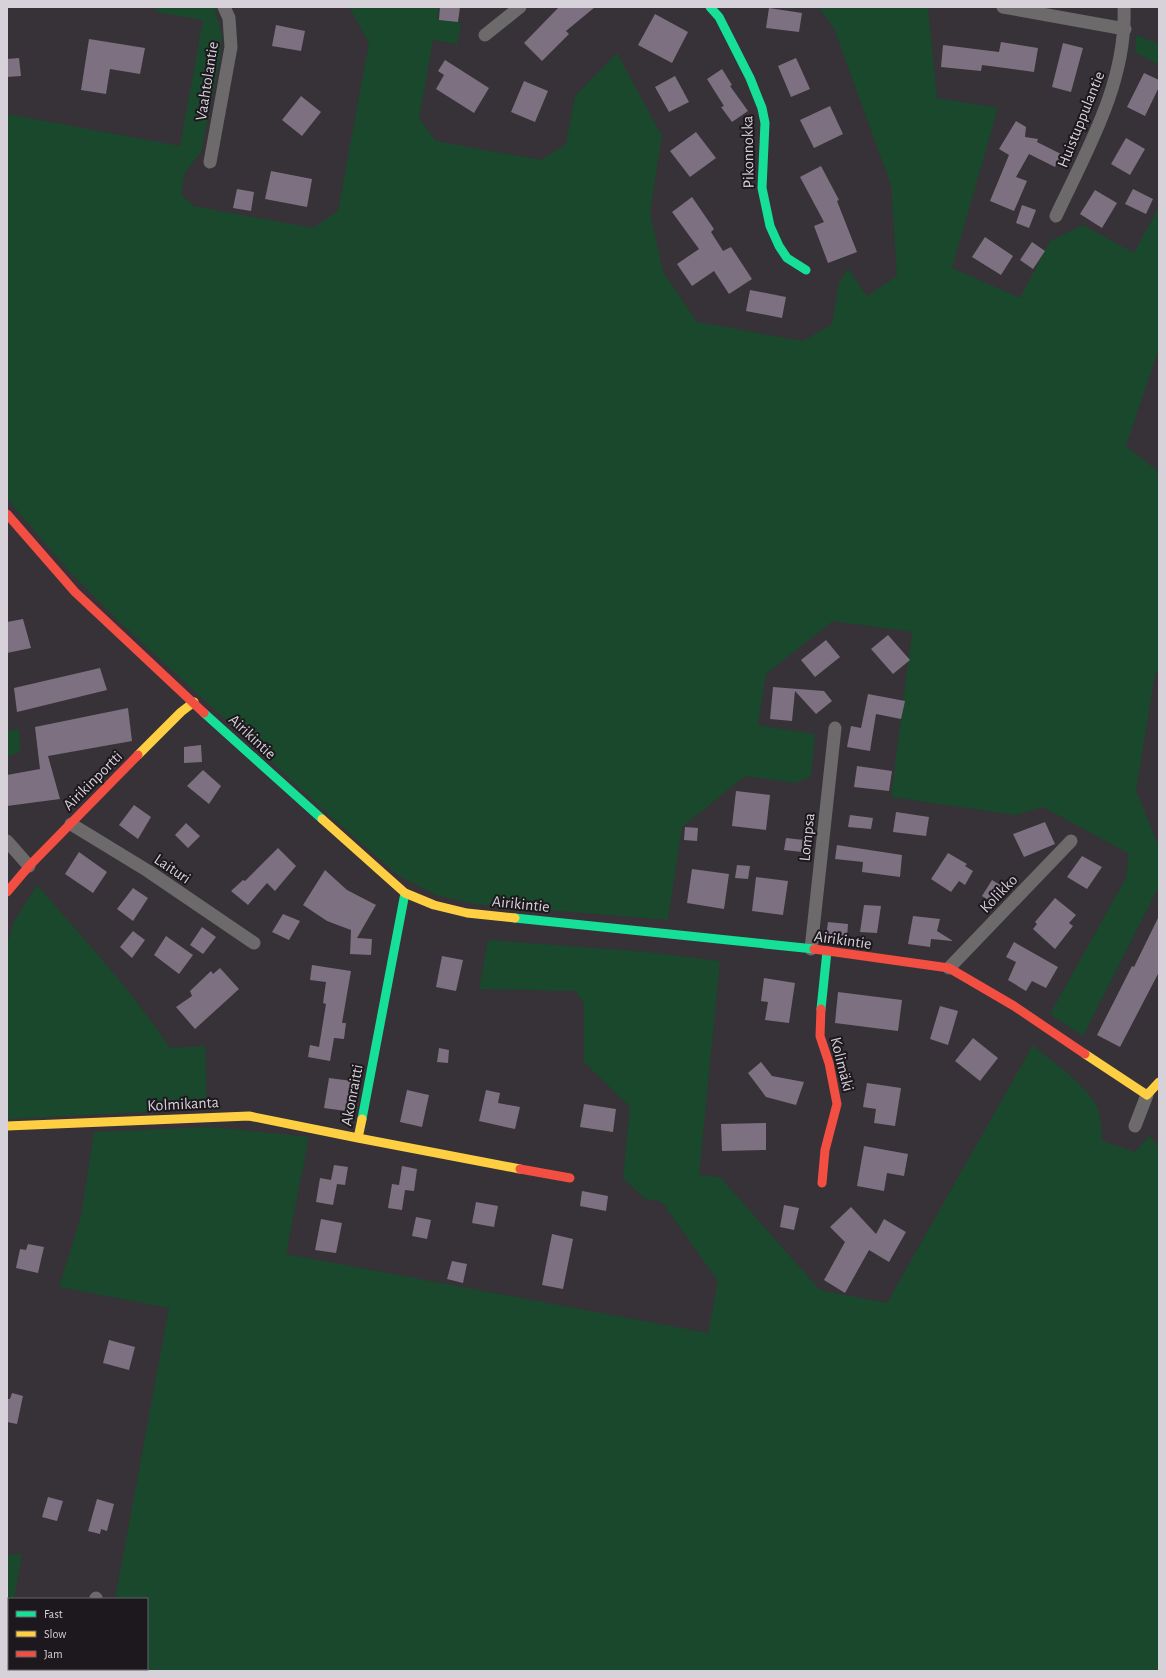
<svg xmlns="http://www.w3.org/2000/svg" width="1166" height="1678" font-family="'Alegreya Sans',sans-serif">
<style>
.green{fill:#1a482d}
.building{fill:#7d7181}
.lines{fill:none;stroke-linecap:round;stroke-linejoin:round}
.street{stroke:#6d6a6b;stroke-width:13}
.fast{stroke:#16e098;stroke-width:9}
.slow{stroke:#ffcf43;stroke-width:9}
.jam{stroke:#f24e42;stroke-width:9}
.labels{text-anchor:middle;stroke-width:4;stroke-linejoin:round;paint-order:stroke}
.street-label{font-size:16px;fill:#d7d2d9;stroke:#1c181d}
</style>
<rect width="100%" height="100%" fill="#363237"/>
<!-- green -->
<path class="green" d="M157,7H214L222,34L220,59L201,152L185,173L181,194L193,206L313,228L338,211L369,43L349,7H439L437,19L461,23L457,44L433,40L419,118L436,141L541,160L566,144L575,96L617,53L662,136L650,212L663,272L697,322L803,341L832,324L839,283L848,268L867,296L897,276L891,185L833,26L818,7H928L937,98L998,108L952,268L1020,298L1050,241L1083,225L1134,253L1159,207V348L1126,446L1159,472V671L1155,674L1136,791L1159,847V886L1083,1036L1050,1014L1127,876L1128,853L1043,807L1015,815L891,797L912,632L833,621L766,674L758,725L815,734L811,776L796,783L745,776L682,827L668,920L474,904L436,895L399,876L330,816L124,626L69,571L7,499V114L180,146L203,20L156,12Z
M1136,35L1159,44V65L1135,52Z
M19,729L20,752L7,757V731Z
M37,885C83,938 131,990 170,1048L205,1046L207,1109L7,1119V945L14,922Z
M488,940L648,952L720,961L699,1175L720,1177L820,1290L887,1303L1033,1045C1050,1060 1083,1083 1094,1102C1102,1113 1101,1127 1102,1141L1135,1152L1149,1136L1159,1146V1671H102L103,1669H147V1599H115L169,1308L59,1287L81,1216L94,1132L212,1127L309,1137L286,1254L708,1333L718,1281L662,1202L645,1199L623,1178L630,1107L584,1062V1003L575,991L479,989Z
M22,1554L14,1599H9V1628L7,1638V1555Z"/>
<!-- building -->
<path class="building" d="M440,7H460L458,22L439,20Z
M559,7H595L566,31L569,34L542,61L524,43Z
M769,8L802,13L799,32L766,28Z
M655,14L688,32L672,63L638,45Z
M276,25L305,31L301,51L272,46Z
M89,39L145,48L140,74L110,69L106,94L81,90Z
M1001,42L1038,48L1034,72L982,65L981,71L941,67L943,45L999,52Z
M1063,43L1083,48L1071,92L1052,87Z
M19,58L21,76L7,77V59Z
M796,58L810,89L791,97L778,66Z
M445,60L489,88L474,113L436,89L444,75L438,71Z
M722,69L732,85L730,86L748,111L732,122L721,107L724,106L707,79Z
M1144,73L1159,80V87L1145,116L1127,107Z
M675,76L689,102L669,112L655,87Z
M524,81L548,91L535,122L511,112Z
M301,96L321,112L302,136L282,120Z
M830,106L843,134L814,148L800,120Z
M1016,121L1026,127L1025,137L1038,139L1037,142L1061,154L1055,167L1029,154L1016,177L1027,181L1014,211L990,201L1009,155L999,149Z
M696,132L716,158L690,177L670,151Z
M1126,138L1145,149L1130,175L1111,164Z
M821,166L839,200L837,201L857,252L828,263L814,226L824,222L800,177Z
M271,171L312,179L307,207L265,199Z
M237,189L254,192L251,211L233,208Z
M1133,189L1153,199L1146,214L1125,204Z
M1095,190L1117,203L1102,228L1080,214Z
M692,197L714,229L711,232L723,251L731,247L752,279L729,294L714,271L692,286L677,264L699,249L672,212Z
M1022,205L1036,210L1029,228L1016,223Z
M985,237L1013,256L1001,275L972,257Z
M1032,242L1045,251L1033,269L1020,260Z
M750,290L786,297L782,318L746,311Z
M23,619L31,648L7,653V622Z
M888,635L910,660L893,674L871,649Z
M826,640L840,657L815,677L801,660Z
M100,668L107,690L17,712L14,688Z
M773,687L824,691L832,701L816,714L795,691L792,721L770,719Z
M868,694L905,701L901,719L876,714L870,751L847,747L851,726L861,728Z
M128,708L132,741L48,756L60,799L7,806V775L40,769L35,727Z
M201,745L202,762L184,763V747Z
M857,766L892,771L889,791L854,787Z
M203,770L221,786L209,804L187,786Z
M736,791L770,795L766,830L732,826Z
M134,805L151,817L138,839L119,825Z
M896,812L929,817L926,836L893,832Z
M850,815L873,818L871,829L848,827Z
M1045,822L1055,844L1024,857L1013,834Z
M186,823L200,836L188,848L175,835Z
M685,827L698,828L697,841L684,840Z
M786,838L804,840L802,852L784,850Z
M837,845L902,855L900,877L862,872L863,862L835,859Z
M278,848L296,866L275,891L267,883L248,905L231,891L243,880L245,881Z
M79,852L107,872L93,893L65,874Z
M948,853L967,864L965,866L973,871L965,885L959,881L951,892L931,879Z
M1082,856L1102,867L1087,889L1067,877Z
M737,865L750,866L748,879L735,878Z
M692,869L729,874L724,909L687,903Z
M325,870L347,890L376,905L357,938L372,939L371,955L350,954L351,930L327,921L303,905Z
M756,877L788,881L783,915L752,911Z
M992,880L1007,889L996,905L982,896Z
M133,888L148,898L133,921L117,909Z
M1055,898L1076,915L1069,923L1073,926L1055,949L1033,929L1037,924L1035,922Z
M864,905L881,906L877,933L860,932Z
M283,914L300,921L289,940L272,932Z
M913,916L940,919L937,931L953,941L931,939L930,947L908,944Z
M1159,916V972L1120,1047L1097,1035L1132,966L1134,967Z
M828,922L848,924L847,938L826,936Z
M202,927L216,937L203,954L190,945Z
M133,931L145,940L132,958L120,947Z
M166,936L193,955L179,974L154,955Z
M1014,942L1058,967L1046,988L1032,981L1026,991L1008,980L1016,962L1006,957Z
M442,956L463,960L456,991L436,987Z
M312,965L351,971L342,1023H346L344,1039L334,1038L330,1061L308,1057L310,1045L319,1047L326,1004L323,1003L326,982L310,980Z
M220,968L239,989L195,1029L176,1007L192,996L190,991L211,971L213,974Z
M764,978L795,983L789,1023L765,1020L768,1002L761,1001Z
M838,992L902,1000L898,1031L835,1023Z
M940,1006L958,1011L948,1045L930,1039Z
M973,1038L998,1058L980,1081L955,1061Z
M439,1048L449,1050L448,1063L437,1062Z
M761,1062L772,1076L804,1082L796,1105L766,1097L748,1073Z
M329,1078L352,1081L346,1111L324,1108Z
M867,1083L901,1088L895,1126L874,1123L876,1109L863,1107Z
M407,1090L429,1095L422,1127L400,1122Z
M486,1090L500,1093L498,1103L520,1107L515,1129L479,1121Z
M584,1104L616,1109L613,1132L580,1127Z
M766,1123V1150L722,1151L721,1124Z
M864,1146L908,1154L904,1176L887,1173L884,1191L857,1186Z
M334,1165L348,1167L345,1185L337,1184L333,1205L316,1202L320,1178L331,1180Z
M402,1166L417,1169L414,1191L405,1190L402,1210L388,1208L392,1184L399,1185Z
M582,1191L608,1196L606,1211L580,1206Z
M476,1202L498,1206L494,1227L472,1223Z
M784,1205L799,1208L794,1230L780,1227Z
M851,1207L876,1234L884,1219L906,1232L889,1262L869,1250L845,1293L824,1280L845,1242L830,1227Z
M416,1217L431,1220L427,1239L412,1236Z
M321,1219L342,1223L336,1253L315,1250Z
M552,1234L573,1239L563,1289L542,1285Z
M28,1244L44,1247L38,1273L16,1268L20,1249L26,1250Z
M452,1261L467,1264L463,1283L447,1279Z
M109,1340L135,1347L129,1370L103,1363Z
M12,1393L23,1396L17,1424L7,1422V1399H10Z
M48,1497L63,1501L57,1521L42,1517Z
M97,1499L114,1504L107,1531L101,1529L100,1534L88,1531Z"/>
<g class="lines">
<!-- street -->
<path class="street" d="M1003,7L1125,29
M485,35L520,7
M210,162L231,47L229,18L224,7
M1056,216C1087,150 1127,82 1124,7
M71,824L148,871L254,943
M7,841L29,866
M811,949L835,728
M949,968L1071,841
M1135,1126L1147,1095
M96,1598V1599
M117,1669L118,1671"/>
<!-- fast -->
<path class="fast" d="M710,7L719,17L750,78L762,108L765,123L762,188L770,226L779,246L787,258L806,270
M204,713L322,819
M515,918L814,949
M821,1009L827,951
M362,1119L405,893"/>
<!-- slow -->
<path class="slow" d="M138,755L181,712L194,702
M322,819L405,893L434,905L467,913L515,918
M1085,1054L1147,1095L1159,1082
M362,1119L358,1138L520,1169
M7,1126L249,1116L358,1138"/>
<!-- jam -->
<path class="jam" d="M7,514L75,592L204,713
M7,892L29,866L138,755
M814,949L949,968L1014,1006L1085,1054
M821,1009L820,1036L829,1063L837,1104L825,1150L822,1183
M520,1169L570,1178"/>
</g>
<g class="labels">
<!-- street labels -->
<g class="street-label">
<text transform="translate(206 81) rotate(-81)" y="6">Vaahtolantie</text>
<text transform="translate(1080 119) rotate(-68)" y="6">Huistuppulantie</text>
<text transform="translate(747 152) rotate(-91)" y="6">Pikonnokka</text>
<text transform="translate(253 736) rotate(43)" y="6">Airikintie</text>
<text transform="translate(92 780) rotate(-45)" y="6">Airikinportti</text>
<text transform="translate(806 837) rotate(-84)" y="6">Lompsa</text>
<text transform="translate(173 868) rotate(34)" y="6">Laituri</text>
<text transform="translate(998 893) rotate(-46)" y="6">Kolikko</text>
<text transform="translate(521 903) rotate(6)" y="6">Airikintie</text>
<text transform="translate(843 939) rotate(8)" y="6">Airikintie</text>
<text transform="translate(843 1064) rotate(76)" y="6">Kolimäki</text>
<text transform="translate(351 1095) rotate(-79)" y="6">Akonraitti</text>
<text transform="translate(183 1103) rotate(-3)" y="6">Kolmikanta</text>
</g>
</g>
<!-- border -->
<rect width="1166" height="1678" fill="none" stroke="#d7d2d9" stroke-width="16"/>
<!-- legend -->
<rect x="8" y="1598" width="140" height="72" fill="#1c181d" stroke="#676268"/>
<rect x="16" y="1611" width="20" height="6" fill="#16e098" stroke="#676268"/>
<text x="44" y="1618" font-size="12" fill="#d7d2d9">Fast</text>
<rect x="16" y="1631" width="20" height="6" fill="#ffcf43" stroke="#676268"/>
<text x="44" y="1638" font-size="12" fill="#d7d2d9">Slow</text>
<rect x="16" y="1651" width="20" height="6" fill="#f24e42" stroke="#676268"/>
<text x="44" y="1658" font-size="12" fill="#d7d2d9">Jam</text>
</svg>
